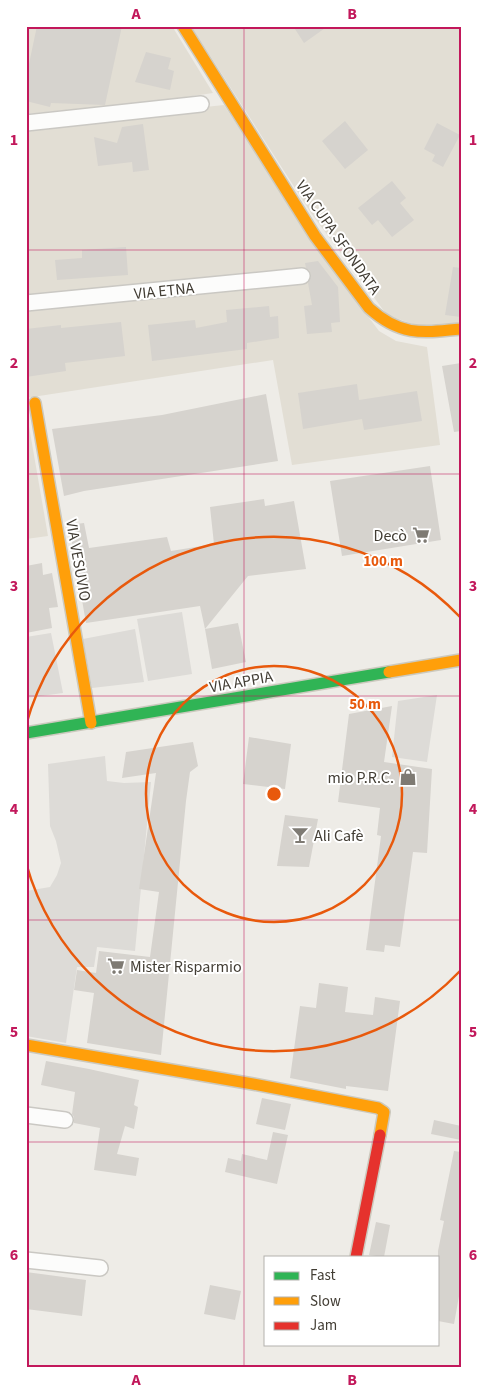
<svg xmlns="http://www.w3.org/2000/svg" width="487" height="1393" font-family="'Source Sans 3',sans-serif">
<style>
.residential{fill:#e2ded4}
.parking{fill:#dddbd7}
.building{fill:#d6d3ce}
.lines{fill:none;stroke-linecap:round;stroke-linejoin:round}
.street-casing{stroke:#cac8c3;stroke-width:18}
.fast-casing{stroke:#ccc9be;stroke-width:14}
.slow-casing{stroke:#ccc9be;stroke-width:14}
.jam-casing{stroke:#ccc9be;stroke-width:14}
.street{stroke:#fcfcfb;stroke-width:15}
.fast{stroke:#30b455;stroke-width:11}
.slow{stroke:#ff9f0a;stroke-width:11}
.jam{stroke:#e5322d;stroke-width:11}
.grid{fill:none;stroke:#c2185b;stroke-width:1;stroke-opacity:0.55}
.ring{fill:none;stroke:#e8590c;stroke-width:2.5}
.labels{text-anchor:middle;stroke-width:4;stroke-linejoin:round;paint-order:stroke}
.street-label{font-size:16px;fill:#423d34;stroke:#fff}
.poi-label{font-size:16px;fill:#423d34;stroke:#fff;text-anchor:end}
.centre{fill:#e8590c;stroke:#fff;stroke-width:2.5}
.ring-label{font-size:15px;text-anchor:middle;font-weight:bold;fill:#e8590c;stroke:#fff;stroke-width:4;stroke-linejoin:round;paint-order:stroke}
.neatline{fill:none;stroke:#c2185b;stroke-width:2}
.grid-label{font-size:16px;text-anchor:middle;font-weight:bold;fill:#c2185b}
</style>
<rect width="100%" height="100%" fill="#eeece7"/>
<!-- residential -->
<path class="residential" d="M26,26H172L213,93L165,100L26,114Z
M191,26H461V324L424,328L387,315L311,213Z
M224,105L325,259L379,331L396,341L427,347L440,445L292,465L273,360L26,398V126Z
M26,409L48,536L26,539Z"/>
<!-- parking -->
<path class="parking" d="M182,612L192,674L148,681L137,619Z
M135,629L144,682L92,688L83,639Z
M51,633L63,693L26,698V637Z
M437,695L427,762L392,757L398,701Z
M105,756L107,781L124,783L151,782L135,951L97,947L94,967H77L66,1043L26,1036V891L50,887L57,875L61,863L56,841L50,826L48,764Z"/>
<!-- building -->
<path class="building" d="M37,26H122L105,105L51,103L50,107L26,101V78Z
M293,26H328L304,43Z
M146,52L171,58L168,69L174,71L170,90L135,82Z
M345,121L368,150L345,169L322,141Z
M437,123L460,135L443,167L432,161L435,155L424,149Z
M143,124L149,170L133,172L132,162L98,166L94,137L117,143L122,127Z
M392,181L406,198L400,203L414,220L392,237L378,220L372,225L358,208Z
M126,247L128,275L57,280L55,260L82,258V250Z
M318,261L338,287L340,322L331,323L332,332L307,334L304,306L312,305L308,283L311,276L310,271L306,268L305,263Z
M453,267L461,268V317L445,315Z
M269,306L270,317L278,316L279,338L247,343V349L152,361L148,325L195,320L196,328L227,322L226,310Z
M121,322L125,356L65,363L66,371L26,377V329L61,325V328Z
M461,363V431L454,432L442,366Z
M357,384L359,400L417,391L422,421L364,430L362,419L303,429L298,393Z
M266,394L278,461L84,491L64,496L52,429L162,415Z
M430,466L441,540L342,556L330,481Z
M264,499L265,506L294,501L306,569L248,576L205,629L200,606L86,623L69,525L84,523L89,548L167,537L171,551L214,544L210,507Z
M42,563L43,575L52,573L58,607L49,608L52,628L26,633V566Z
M238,623L246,662L212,669L205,629Z
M392,706L384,762L432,769L427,853L413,852L400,947L385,945L384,952L366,950L381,836L377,835L380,808L338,802L349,714Z
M249,737L291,744L285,789L243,784Z
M193,742L198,766L190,772L186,801L161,1055L87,1043L94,993L74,990L77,970L96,973L99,951L150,957L159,892L139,889L156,773L122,778L126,752Z
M285,815L318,819L309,867L277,866Z
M319,983L348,987L345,1012L373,1015L375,997L400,1001L388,1091L346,1086V1089L290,1078L300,1006L316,1008Z
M46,1061L89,1069L139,1080L134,1105L138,1107L134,1129L125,1126L117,1154L139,1158L136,1176L94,1170L100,1128L74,1123V1117L72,1114L75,1092L41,1085Z
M262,1098L291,1104L285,1130L256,1124Z
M434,1120L461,1126V1140L431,1134Z
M273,1132L288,1135L277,1184L225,1172L228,1158L241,1161L242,1154L267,1160Z
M454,1151L461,1152V1285L454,1324L438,1321V1251L444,1221L440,1220Z
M376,1222L390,1225L384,1257L369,1255Z
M26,1272L86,1280L82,1316L26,1309Z
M210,1285L241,1291L235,1320L204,1314Z"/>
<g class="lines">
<!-- street casing -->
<g class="street-casing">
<path id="street" d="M26,123L201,104
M26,303L302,276
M26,1115L65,1120
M26,1260L100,1268"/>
</g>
<!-- fast casing -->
<g class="fast-casing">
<path id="fast" d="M26,733L389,672"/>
</g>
<!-- slow casing -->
<g class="slow-casing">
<path id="slow" d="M183,26L315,236L369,308C400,336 421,333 461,329
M35,403L91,723
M389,672L461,660
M26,1045L253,1084L378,1108L384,1112L380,1135"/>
</g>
<!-- jam casing -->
<g class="jam-casing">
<path id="jam" d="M356,1257L380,1135"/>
</g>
<!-- street -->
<use href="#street" class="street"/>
<!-- fast -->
<use href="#fast" class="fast"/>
<!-- slow -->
<use href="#slow" class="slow"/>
<!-- jam -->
<use href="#jam" class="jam"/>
</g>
<!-- grid -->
<path class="grid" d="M244,26V1367M26,250H461M26,474H461M26,696H461M26,920H461M26,1142H461"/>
<!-- distance rings -->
<g class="ring">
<circle cx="274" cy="794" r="128"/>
<path d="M460 971A257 257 0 0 1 26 863M26 725A257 257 0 0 1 460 617"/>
</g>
<!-- icons -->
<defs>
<g id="supermarket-bare" transform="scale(1.35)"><path d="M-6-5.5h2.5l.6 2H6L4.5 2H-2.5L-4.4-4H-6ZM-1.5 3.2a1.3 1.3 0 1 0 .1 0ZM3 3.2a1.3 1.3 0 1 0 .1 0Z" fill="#7e7a73" stroke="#fff" stroke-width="2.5" paint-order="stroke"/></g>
<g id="shop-bare" transform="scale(1.35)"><path d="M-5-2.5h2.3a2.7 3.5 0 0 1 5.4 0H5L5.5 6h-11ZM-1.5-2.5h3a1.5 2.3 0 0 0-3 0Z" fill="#7e7a73" stroke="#fff" stroke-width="2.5" paint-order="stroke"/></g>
<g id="bar-bare" transform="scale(1.35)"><path d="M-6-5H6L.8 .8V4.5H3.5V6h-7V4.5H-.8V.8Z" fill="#7e7a73" stroke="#fff" stroke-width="2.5" paint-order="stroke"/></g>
</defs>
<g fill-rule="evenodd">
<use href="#supermarket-bare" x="421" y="535"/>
<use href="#shop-bare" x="408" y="777"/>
<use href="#bar-bare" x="300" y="835"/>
<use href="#supermarket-bare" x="116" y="966"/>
</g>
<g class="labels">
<!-- street labels -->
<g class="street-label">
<text transform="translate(339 237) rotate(55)" y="6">VIA CUPA SFONDATA</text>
<text transform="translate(164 290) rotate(-6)" y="6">VIA ETNA</text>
<text transform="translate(79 560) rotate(80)" y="6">VIA VESUVIO</text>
<text transform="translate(241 681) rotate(-10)" y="6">VIA APPIA</text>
</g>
<!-- poi labels -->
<g class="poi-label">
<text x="407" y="541">Decò</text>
<text x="394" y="783">mio P.R.C.</text>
<text x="314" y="841" text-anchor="start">Ali Cafè</text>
<text x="130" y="972" text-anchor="start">Mister Risparmio</text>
</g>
</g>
<circle cx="274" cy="794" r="8" class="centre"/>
<g class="ring-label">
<text x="383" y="566">100 m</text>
<text x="365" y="709">50 m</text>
</g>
<!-- border -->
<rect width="487" height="1393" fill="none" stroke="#ffffff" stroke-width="55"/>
<!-- legend -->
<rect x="264" y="1256" width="175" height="90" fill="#ffffff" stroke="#b3b1ae"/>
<rect x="274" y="1272" width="25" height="8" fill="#30b455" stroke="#b3b1ae"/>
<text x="310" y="1280" font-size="15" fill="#423d34">Fast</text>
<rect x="274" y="1297" width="25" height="8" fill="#ff9f0a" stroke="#b3b1ae"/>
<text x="310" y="1306" font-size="15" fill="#423d34">Slow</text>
<rect x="274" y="1322" width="25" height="8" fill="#e5322d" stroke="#b3b1ae"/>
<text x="310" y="1330" font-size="15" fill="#423d34">Jam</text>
<rect x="28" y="28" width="432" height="1338" class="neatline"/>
<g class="grid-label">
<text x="136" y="19">A</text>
<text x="352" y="19">B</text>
<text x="14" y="145">1</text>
<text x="473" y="145">1</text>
<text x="14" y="368">2</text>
<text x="473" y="368">2</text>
<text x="14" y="591">3</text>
<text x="473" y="591">3</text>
<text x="14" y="814">4</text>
<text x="473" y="814">4</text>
<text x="14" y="1037">5</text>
<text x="473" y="1037">5</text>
<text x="14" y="1260">6</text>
<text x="473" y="1260">6</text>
<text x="136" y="1385">A</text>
<text x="352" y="1385">B</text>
</g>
</svg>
